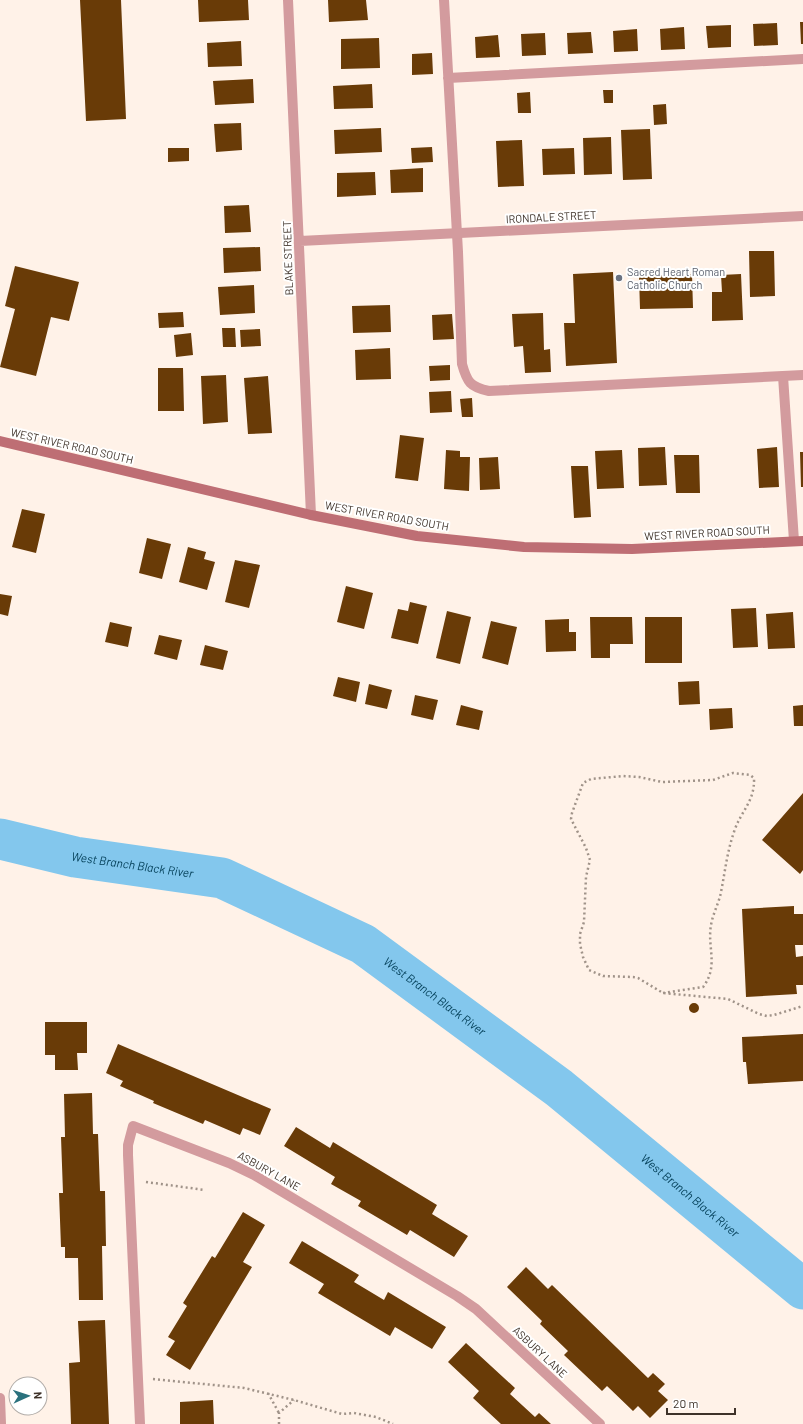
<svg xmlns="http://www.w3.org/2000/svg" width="803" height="1424" font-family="Barlow,sans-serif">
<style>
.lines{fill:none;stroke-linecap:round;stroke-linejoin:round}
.river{stroke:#83c7ed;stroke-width:41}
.building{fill:#693b07}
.path{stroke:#a09389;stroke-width:2.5;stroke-dasharray:2 3;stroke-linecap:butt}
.lane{stroke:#d39b9e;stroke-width:10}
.street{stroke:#d39b9e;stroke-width:10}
.secondary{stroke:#be6e74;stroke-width:10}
.worship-dot{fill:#6b7280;stroke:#fff;stroke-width:1.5}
.labels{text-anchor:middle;stroke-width:4;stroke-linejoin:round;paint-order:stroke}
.street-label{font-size:11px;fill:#3e3229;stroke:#fff}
.worship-label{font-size:11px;fill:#5b616d;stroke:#fff;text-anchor:start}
.water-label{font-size:12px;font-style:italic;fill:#033f58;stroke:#fff}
</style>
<rect width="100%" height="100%" fill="#fff2e8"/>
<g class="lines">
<!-- river -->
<path class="river" id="s1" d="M0,839L75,857L222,878L363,944L559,1088L803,1289"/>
</g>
<!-- building -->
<path class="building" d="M80,0H121L126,119L86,121Z
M198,0H248L249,20L199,22Z
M328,0H366L368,20L329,22Z
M800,22H803V44H801Z
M777,23L778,45L754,46L753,24Z
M731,25V47L708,48L706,26Z
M684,27L685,49L661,50L660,29Z
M637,29L638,51L614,52L613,31Z
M591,32L593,53L568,54L567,33Z
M545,33L546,55L522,56L521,34Z
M498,35L500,57L476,58L475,37Z
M379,38L380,68L341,69V39Z
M241,41L242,66L208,67L207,43Z
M432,53L433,74L412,75V54Z
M253,79L254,103L215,105L213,81Z
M372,84L373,108L334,109L333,86Z
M603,90H613V103H604Z
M530,92L531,113H518L517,93Z
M666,104L667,124L654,125L653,105Z
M241,123L242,150L216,152L214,124Z
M381,128L382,152L335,154L334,130Z
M650,129L652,179L623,180L621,130Z
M611,137L612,174L584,175L583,138Z
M522,140L524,186L498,187L496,141Z
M432,147L433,162L412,163L411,148Z
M168,148H189V161L168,162Z
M574,148L575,174L543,175L542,149Z
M423,168V192L391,193L390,170Z
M375,172L376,195L337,197V173Z
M249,205L251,232L225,233L224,206Z
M260,247L261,271L224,273L223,248Z
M749,251H774L775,296L750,297Z
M15,266L79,282L69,321L51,317L36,376L0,367L15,309L5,306Z
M613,272L617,363L566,366L564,323H575L573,274Z
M692,274L693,308L640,309L639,276Z
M741,274L743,320L712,321V292H722L721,275Z
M254,285L255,313L220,315L218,287Z
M390,305L391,332L353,333L352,306Z
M183,312L184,327L159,328L158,313Z
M543,313L544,350L550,349L551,372L525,373L523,346L514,347L512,314Z
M452,314L454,339L433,340L432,315Z
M222,328H235L236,347H223Z
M260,329L261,346L241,347L240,330Z
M191,333L193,355L176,357L174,335Z
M390,348L391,379L356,380L355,350Z
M450,365V380L430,381L429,366Z
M158,368H183L184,411H158Z
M226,375L228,422L203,424L201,376Z
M268,376L272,433L248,434L244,378Z
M451,391L452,412L430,413L429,392Z
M472,398L473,417H462L460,399Z
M400,435L424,438L418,481L395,478Z
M665,447L667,485L639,486L638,448Z
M777,447L779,487L759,488L757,449Z
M446,450L460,451V457H470L469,491L444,489Z
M622,450L624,488L597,489L595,451Z
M800,452H803V487H801Z
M674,455H699L700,493H676Z
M498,457L500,489L480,490L479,458Z
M571,466H588L591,517L574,518Z
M22,509L45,514L36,553L12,547Z
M147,538L171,544L162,579L139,573Z
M188,547L206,552L204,559L215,562L207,590L179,582Z
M235,560L260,565L249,608L225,602Z
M346,586L373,593L364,629L337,622Z
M0,594L12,596L8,616L0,614Z
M410,602L427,606L418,644L391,638L398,609L408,611Z
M756,608L758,647L733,648L731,609Z
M447,611L471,617L460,664L436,658Z
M793,612L795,648L768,649L766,614Z
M590,617H632L633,644H610V658H591Z
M645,617H682V663H645Z
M569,619V632H576V651L546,652L545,620Z
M491,621L517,627L508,665L482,658Z
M110,622L132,627L128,647L105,642Z
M159,635L182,640L177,660L154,654Z
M205,645L228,651L223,670L200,665Z
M338,677L360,682L356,702L333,696Z
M699,681L700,704L679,705L678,682Z
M369,684L392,690L387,709L365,704Z
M415,695L438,700L433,720L411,715Z
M461,705L483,711L479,730L456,725Z
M803,705V726H794L793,706Z
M732,708L733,728L710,730L709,709Z
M803,793V870L800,874L762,840Z
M794,906V914H803V945H795L796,957L803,956V985H796L797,994L746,997L742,909Z
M689 1008a5 5 0 1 1 10 0a5 5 0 1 1-10 0Z
M45,1022H87V1053H77L78,1070H55V1055H45Z
M803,1034V1081L748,1084L746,1062H743L742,1037Z
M118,1044L271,1109L260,1135L243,1128L240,1135L205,1120L203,1124L153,1103L154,1101L120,1086L123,1081L106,1073Z
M92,1093L93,1134H98L100,1191H105L106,1246H102L103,1300H79L78,1258H65V1247H61L59,1193H63L61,1137H65L64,1094Z
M296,1127L330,1148L333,1142L437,1205L432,1214L468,1236L454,1257L410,1230L407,1235L358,1206L361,1201L331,1184L335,1177L284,1146Z
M243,1212L265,1225L243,1262L252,1267L190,1370L166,1355L175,1341L168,1337L187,1306L183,1303L212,1256L215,1258Z
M302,1241L359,1275L354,1282L384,1300L388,1292L446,1327L432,1349L395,1327L390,1336L318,1293L324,1284L289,1263Z
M526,1267L548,1289L552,1285L648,1378L653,1373L665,1384L658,1391L668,1400L650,1418L638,1406L633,1411L607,1386L602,1391L564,1355L568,1351L540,1324L542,1321L507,1287Z
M105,1320L109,1424H71L69,1363L80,1362L78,1321Z
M466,1343L515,1388L510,1394L535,1417L539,1413L551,1424H501L473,1398L479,1391L448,1362Z
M213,1400L214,1424H180V1402Z"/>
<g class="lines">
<!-- path -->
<path class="path" d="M663,993L703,987C719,966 707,948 711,925C713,913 719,903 721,892C725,872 727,852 734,832C740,812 755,802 754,778L750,775L733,773L713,780L662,782L639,777L623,776L591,779L583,783L572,813L571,819L586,848L590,860L586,877L584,922L580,934V944L583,957L589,970L603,976L633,977L638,978L663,993L728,999L759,1014L767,1016L774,1015L803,1006
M146,1182L205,1190
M153,1379L244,1388L294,1400L342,1414L354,1413L376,1417L393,1424
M268,1393L279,1413
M279,1424V1413L294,1400"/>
<!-- lane -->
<path class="lane" d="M444,0L458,252L462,364C467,382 470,387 489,391L803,375
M448,78L803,59
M783,376L794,541"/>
<!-- street -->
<path class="street" d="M288,0L311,515
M300,241L803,216
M0,1398L1,1424
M140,1424L128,1155V1145L133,1126L229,1163L254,1175L457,1296L476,1309L600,1424"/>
<!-- secondary -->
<path class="secondary" d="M0,441L311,515L417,536L524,547L632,549L803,541"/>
</g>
<!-- markers -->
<circle class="worship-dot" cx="619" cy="278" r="4"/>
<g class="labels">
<!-- street labels -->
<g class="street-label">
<text transform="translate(551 217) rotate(-3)" y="4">IRONDALE STREET</text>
<text transform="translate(288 258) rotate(-92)" y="4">BLAKE STREET</text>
<text transform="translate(72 446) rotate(13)" y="4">WEST RIVER ROAD SOUTH</text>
<text transform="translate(387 516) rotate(10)" y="4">WEST RIVER ROAD SOUTH</text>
<text transform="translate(707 533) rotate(-3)" y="4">WEST RIVER ROAD SOUTH</text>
<text transform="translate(269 1171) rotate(29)" y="4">ASBURY LANE</text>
<text transform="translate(540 1352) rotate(43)" y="4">ASBURY LANE</text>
</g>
<!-- worship labels -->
<g class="worship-label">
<text x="627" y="276">Sacred Heart Roman<tspan x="627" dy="13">Catholic Church</tspan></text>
</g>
<!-- water labels -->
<g class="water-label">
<text dy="4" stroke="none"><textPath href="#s1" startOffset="135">West Branch Black River</textPath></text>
<text dy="4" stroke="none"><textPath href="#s1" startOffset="470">West Branch Black River</textPath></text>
<text dy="4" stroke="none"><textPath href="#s1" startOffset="794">West Branch Black River</textPath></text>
</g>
</g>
<!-- north arrow -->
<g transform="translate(28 1396) rotate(87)"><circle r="19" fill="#ffffff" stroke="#b2ada9"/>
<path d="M0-3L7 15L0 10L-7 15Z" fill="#2a717d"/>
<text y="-6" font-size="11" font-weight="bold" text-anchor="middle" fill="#3e3229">N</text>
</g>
<!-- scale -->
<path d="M667 1408v6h68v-6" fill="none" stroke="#3e3229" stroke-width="2"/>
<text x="673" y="1408" font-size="12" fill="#3e3229" stroke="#ffffff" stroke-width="3" paint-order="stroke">20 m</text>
</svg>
